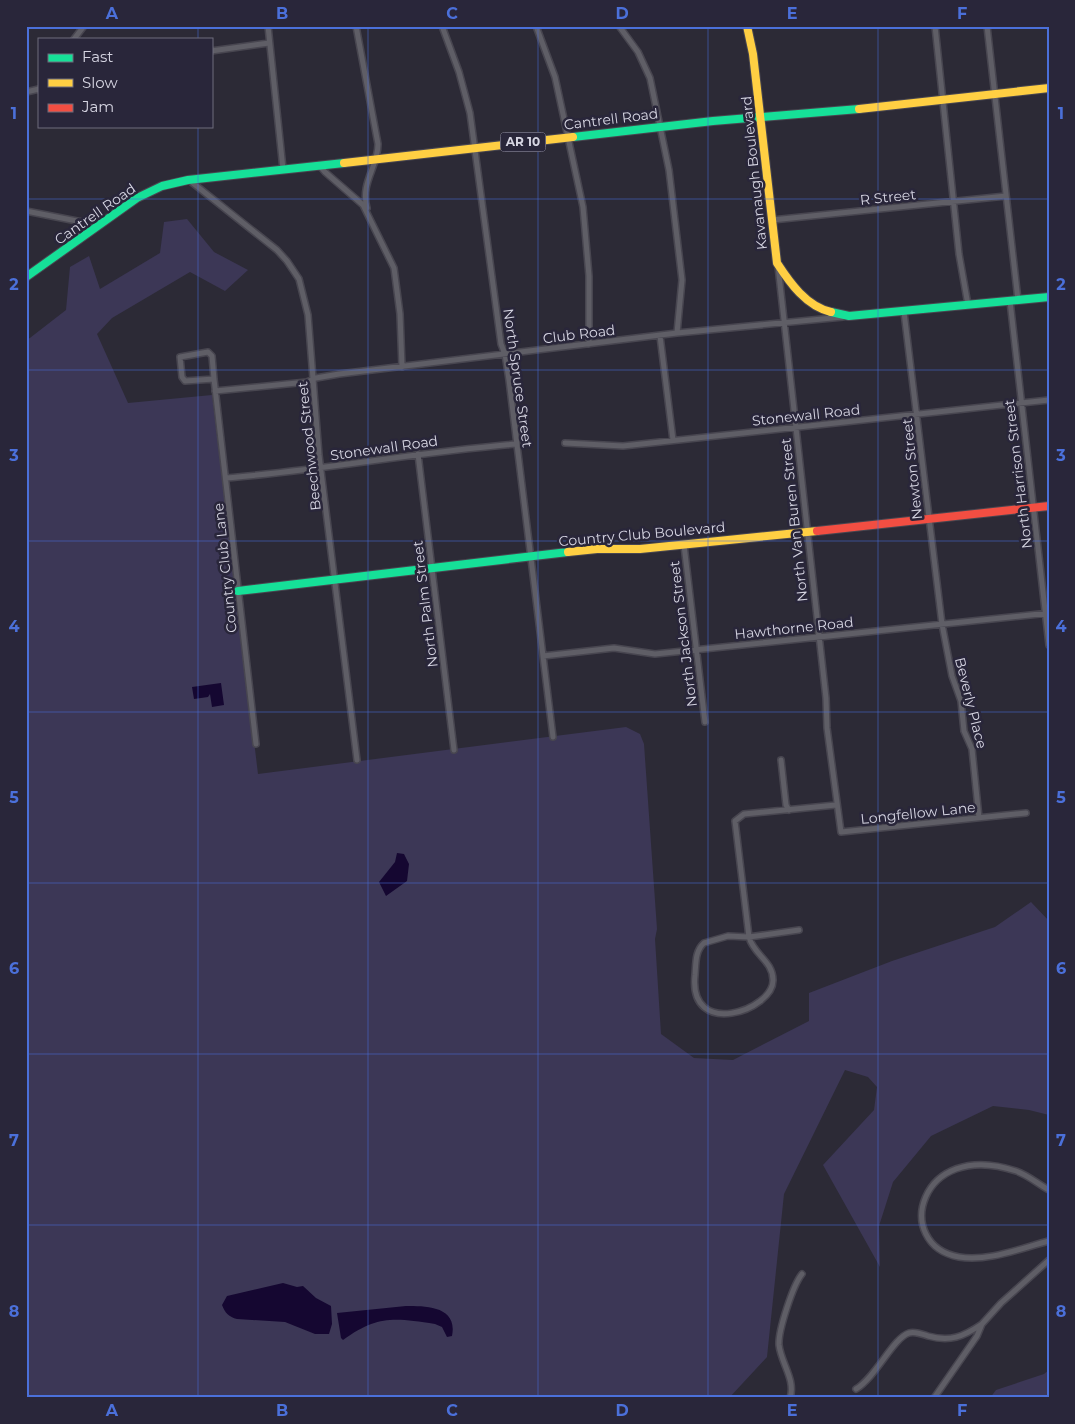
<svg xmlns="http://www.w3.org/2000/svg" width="1075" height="1424" font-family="Montserrat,sans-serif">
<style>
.green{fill:#3c3756}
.water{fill:#150731}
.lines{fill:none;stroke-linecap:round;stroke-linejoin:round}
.street-casing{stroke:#484650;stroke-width:8}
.fast-casing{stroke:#484650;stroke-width:10}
.slow-casing{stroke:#484650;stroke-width:10}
.jam-casing{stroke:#484650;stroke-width:10}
.street{stroke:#5f5e66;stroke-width:5}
.fast{stroke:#16e098;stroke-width:8}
.slow{stroke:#ffcf43;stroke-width:8}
.jam{stroke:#f24e42;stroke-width:8}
.grid{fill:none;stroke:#4b70da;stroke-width:1;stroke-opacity:0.55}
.labels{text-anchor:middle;stroke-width:5;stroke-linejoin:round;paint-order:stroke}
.shield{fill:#29263a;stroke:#a2a0b0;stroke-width:1}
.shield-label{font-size:12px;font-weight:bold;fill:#d6d5e2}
.street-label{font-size:14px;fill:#d6d5e2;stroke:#29263a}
.neatline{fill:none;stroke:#4b70da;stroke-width:2}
.grid-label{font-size:16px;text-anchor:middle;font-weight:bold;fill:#4b70da}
</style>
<rect width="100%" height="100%" fill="#2c2a36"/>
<!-- green -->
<path class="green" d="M187,219L214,252L248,270L225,291L190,272L112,318L97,334L128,403L212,395L258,774L626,727L640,734L644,744L657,929L655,939L661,1034L694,1058L733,1060L809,1021V993L892,961L995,927L1031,902L1049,921V1115L1029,1110L993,1106L931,1136L893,1182L879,1226L880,1267L823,1165L874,1110L877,1087L868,1077L845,1070L784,1194L767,1357L729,1398H26V341L66,310L70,267L89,256L100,289L160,253L164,222Z
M1049,1370V1398H990L996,1390L1044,1374Z"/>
<!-- water -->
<path class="water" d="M221,683L224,705L212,707L210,694L208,697L194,699L192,687Z
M397,853L404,854L409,864L407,881L386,896L379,882L395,862Z
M283,1283L297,1287L303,1286L316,1298L331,1306L332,1324L329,1334H315L285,1322L237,1319C229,1317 225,1313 222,1305L227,1296Z
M406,1306C426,1306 458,1306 452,1336L447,1337L442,1327L435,1324C394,1318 378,1315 343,1340L341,1338L337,1313Z"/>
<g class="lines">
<!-- street casing -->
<g class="street-casing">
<path id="street" d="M268,26L283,169
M356,26L378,144C378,167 360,183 367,208
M442,26L459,72L470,113L501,344L505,354L509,380L553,737
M536,26L555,77L583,207L589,276V344
M619,26L638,52L650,78L669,170L682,280L677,333
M935,26L959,254L968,305
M987,26L1018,300
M74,39L84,26
M211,51L269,43
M26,92L39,89
M319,165L325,172L363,205L394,268L400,314L402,367
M189,180L277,250L287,261L299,279L308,315L319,455L357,760
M26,211L82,222L91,230
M772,220L1006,196
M77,221L76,231L80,239
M778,266L826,698L827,728L841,832L1026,813
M1010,301L1049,645
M904,312L942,624L952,676L961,701L964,731L972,749L979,818
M660,336L673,440
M208,352L212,356L214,379L185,381L182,377L180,357Z
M214,379L256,744
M215,391L307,382L316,378L339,374L677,333L843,317
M565,443L623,446L1049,400
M418,454L454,750
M226,478C323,470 419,452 516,444
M684,545L705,722
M543,656L614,648L655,654L1049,613
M781,760L786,805L789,810
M799,930L749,937L735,821L744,814L836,805
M728,936L749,937C753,954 773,961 773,980C774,1010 688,1040 695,975C696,963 695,951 704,943Z
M1049,1190C1038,1184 1028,1175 1016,1171C918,1138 892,1245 959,1257C988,1262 1021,1248 1049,1241
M856,1389C876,1377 893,1338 909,1333C915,1331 922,1334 928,1336C950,1342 963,1337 982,1324
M790,1398C796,1380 781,1363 779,1345C778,1331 793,1285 802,1274
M934,1398L977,1336L982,1324L1001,1303L1049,1260"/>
</g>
<!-- fast casing -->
<g class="fast-casing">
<path id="fast" d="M573,137L713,121L859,109
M26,277L137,198L162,186L188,180L344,163
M831,312L849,316L1049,297
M238,591L568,552"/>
</g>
<!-- slow casing -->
<g class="slow-casing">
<path id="slow" d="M747,26L753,54L777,263C790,283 806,306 831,312
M859,109L1049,88
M344,163L573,137
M568,552L597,549H640L817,531"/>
</g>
<!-- jam casing -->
<g class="jam-casing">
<path id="jam" d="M817,531L1049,506"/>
</g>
<!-- street -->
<use href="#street" class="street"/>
<!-- fast -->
<use href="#fast" class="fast"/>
<!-- slow -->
<use href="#slow" class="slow"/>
<!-- jam -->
<use href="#jam" class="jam"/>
</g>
<!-- grid -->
<path class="grid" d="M198,26V39M368,26V1398M538,26V1398M708,26V1398M878,26V1398M198,126V1398M26,199H1049M26,370H1049M26,541H1049M26,712H1049M26,883H1049M26,1054H1049M26,1225H1049"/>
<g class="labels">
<!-- shield labels -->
<rect class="shield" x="500.5" y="132.5" width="45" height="19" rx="4"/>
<g class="shield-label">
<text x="523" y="146">AR 10</text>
</g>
<!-- street labels -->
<g class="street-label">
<text transform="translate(611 119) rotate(-7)" y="5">Cantrell Road</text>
<text transform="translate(754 173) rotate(-96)" y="5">Kavanaugh Boulevard</text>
<text transform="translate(888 197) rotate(-6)" y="5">R Street</text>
<text transform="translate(95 214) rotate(-35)" y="5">Cantrell Road</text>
<text transform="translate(579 334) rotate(-7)" y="5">Club Road</text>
<text transform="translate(518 378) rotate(82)" y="5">North Spruce Street</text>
<text transform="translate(806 415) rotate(-6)" y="5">Stonewall Road</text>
<text transform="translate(309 446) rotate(-96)" y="5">Beechwood Street</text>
<text transform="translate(384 448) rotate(-8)" y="5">Stonewall Road</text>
<text transform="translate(912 469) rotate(-96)" y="5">Newton Street</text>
<text transform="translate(1018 474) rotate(-97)" y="5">North Harrison Street</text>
<text transform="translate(794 520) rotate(-96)" y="5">North Van Buren Street</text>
<text transform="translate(642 534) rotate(-5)" y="5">Country Club Boulevard</text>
<text transform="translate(225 568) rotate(-96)" y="5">Country Club Lane</text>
<text transform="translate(425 604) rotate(-97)" y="5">North Palm Street</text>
<text transform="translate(794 628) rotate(-6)" y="5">Hawthorne Road</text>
<text transform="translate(683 634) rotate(-97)" y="5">North Jackson Street</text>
<text transform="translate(971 703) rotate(76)" y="5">Beverly Place</text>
<text transform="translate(918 813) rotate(-6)" y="5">Longfellow Lane</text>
</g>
</g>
<!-- border -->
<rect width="1075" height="1424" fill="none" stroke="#29263a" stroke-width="55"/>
<!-- legend -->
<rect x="38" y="38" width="175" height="90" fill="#29263a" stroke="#6e6c7d"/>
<rect x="48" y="54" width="25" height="8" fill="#16e098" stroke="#6e6c7d"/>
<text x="82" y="62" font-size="15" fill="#d6d5e2">Fast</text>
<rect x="48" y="79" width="25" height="8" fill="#ffcf43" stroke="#6e6c7d"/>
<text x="82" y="88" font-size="15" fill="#d6d5e2">Slow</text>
<rect x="48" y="104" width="25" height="8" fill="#f24e42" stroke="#6e6c7d"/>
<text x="82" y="112" font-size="15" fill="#d6d5e2">Jam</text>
<rect x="28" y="28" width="1020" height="1368" class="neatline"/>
<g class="grid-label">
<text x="112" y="19">A</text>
<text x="282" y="19">B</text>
<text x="452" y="19">C</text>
<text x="622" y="19">D</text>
<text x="792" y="19">E</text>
<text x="962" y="19">F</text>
<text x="14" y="119">1</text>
<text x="1061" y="119">1</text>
<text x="14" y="290">2</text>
<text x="1061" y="290">2</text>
<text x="14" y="461">3</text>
<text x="1061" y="461">3</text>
<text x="14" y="632">4</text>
<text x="1061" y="632">4</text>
<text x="14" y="803">5</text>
<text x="1061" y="803">5</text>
<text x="14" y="974">6</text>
<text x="1061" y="974">6</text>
<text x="14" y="1146">7</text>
<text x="1061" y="1146">7</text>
<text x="14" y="1317">8</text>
<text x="1061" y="1317">8</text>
<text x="112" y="1416">A</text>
<text x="282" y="1416">B</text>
<text x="452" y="1416">C</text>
<text x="622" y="1416">D</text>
<text x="792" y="1416">E</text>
<text x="962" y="1416">F</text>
</g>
</svg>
